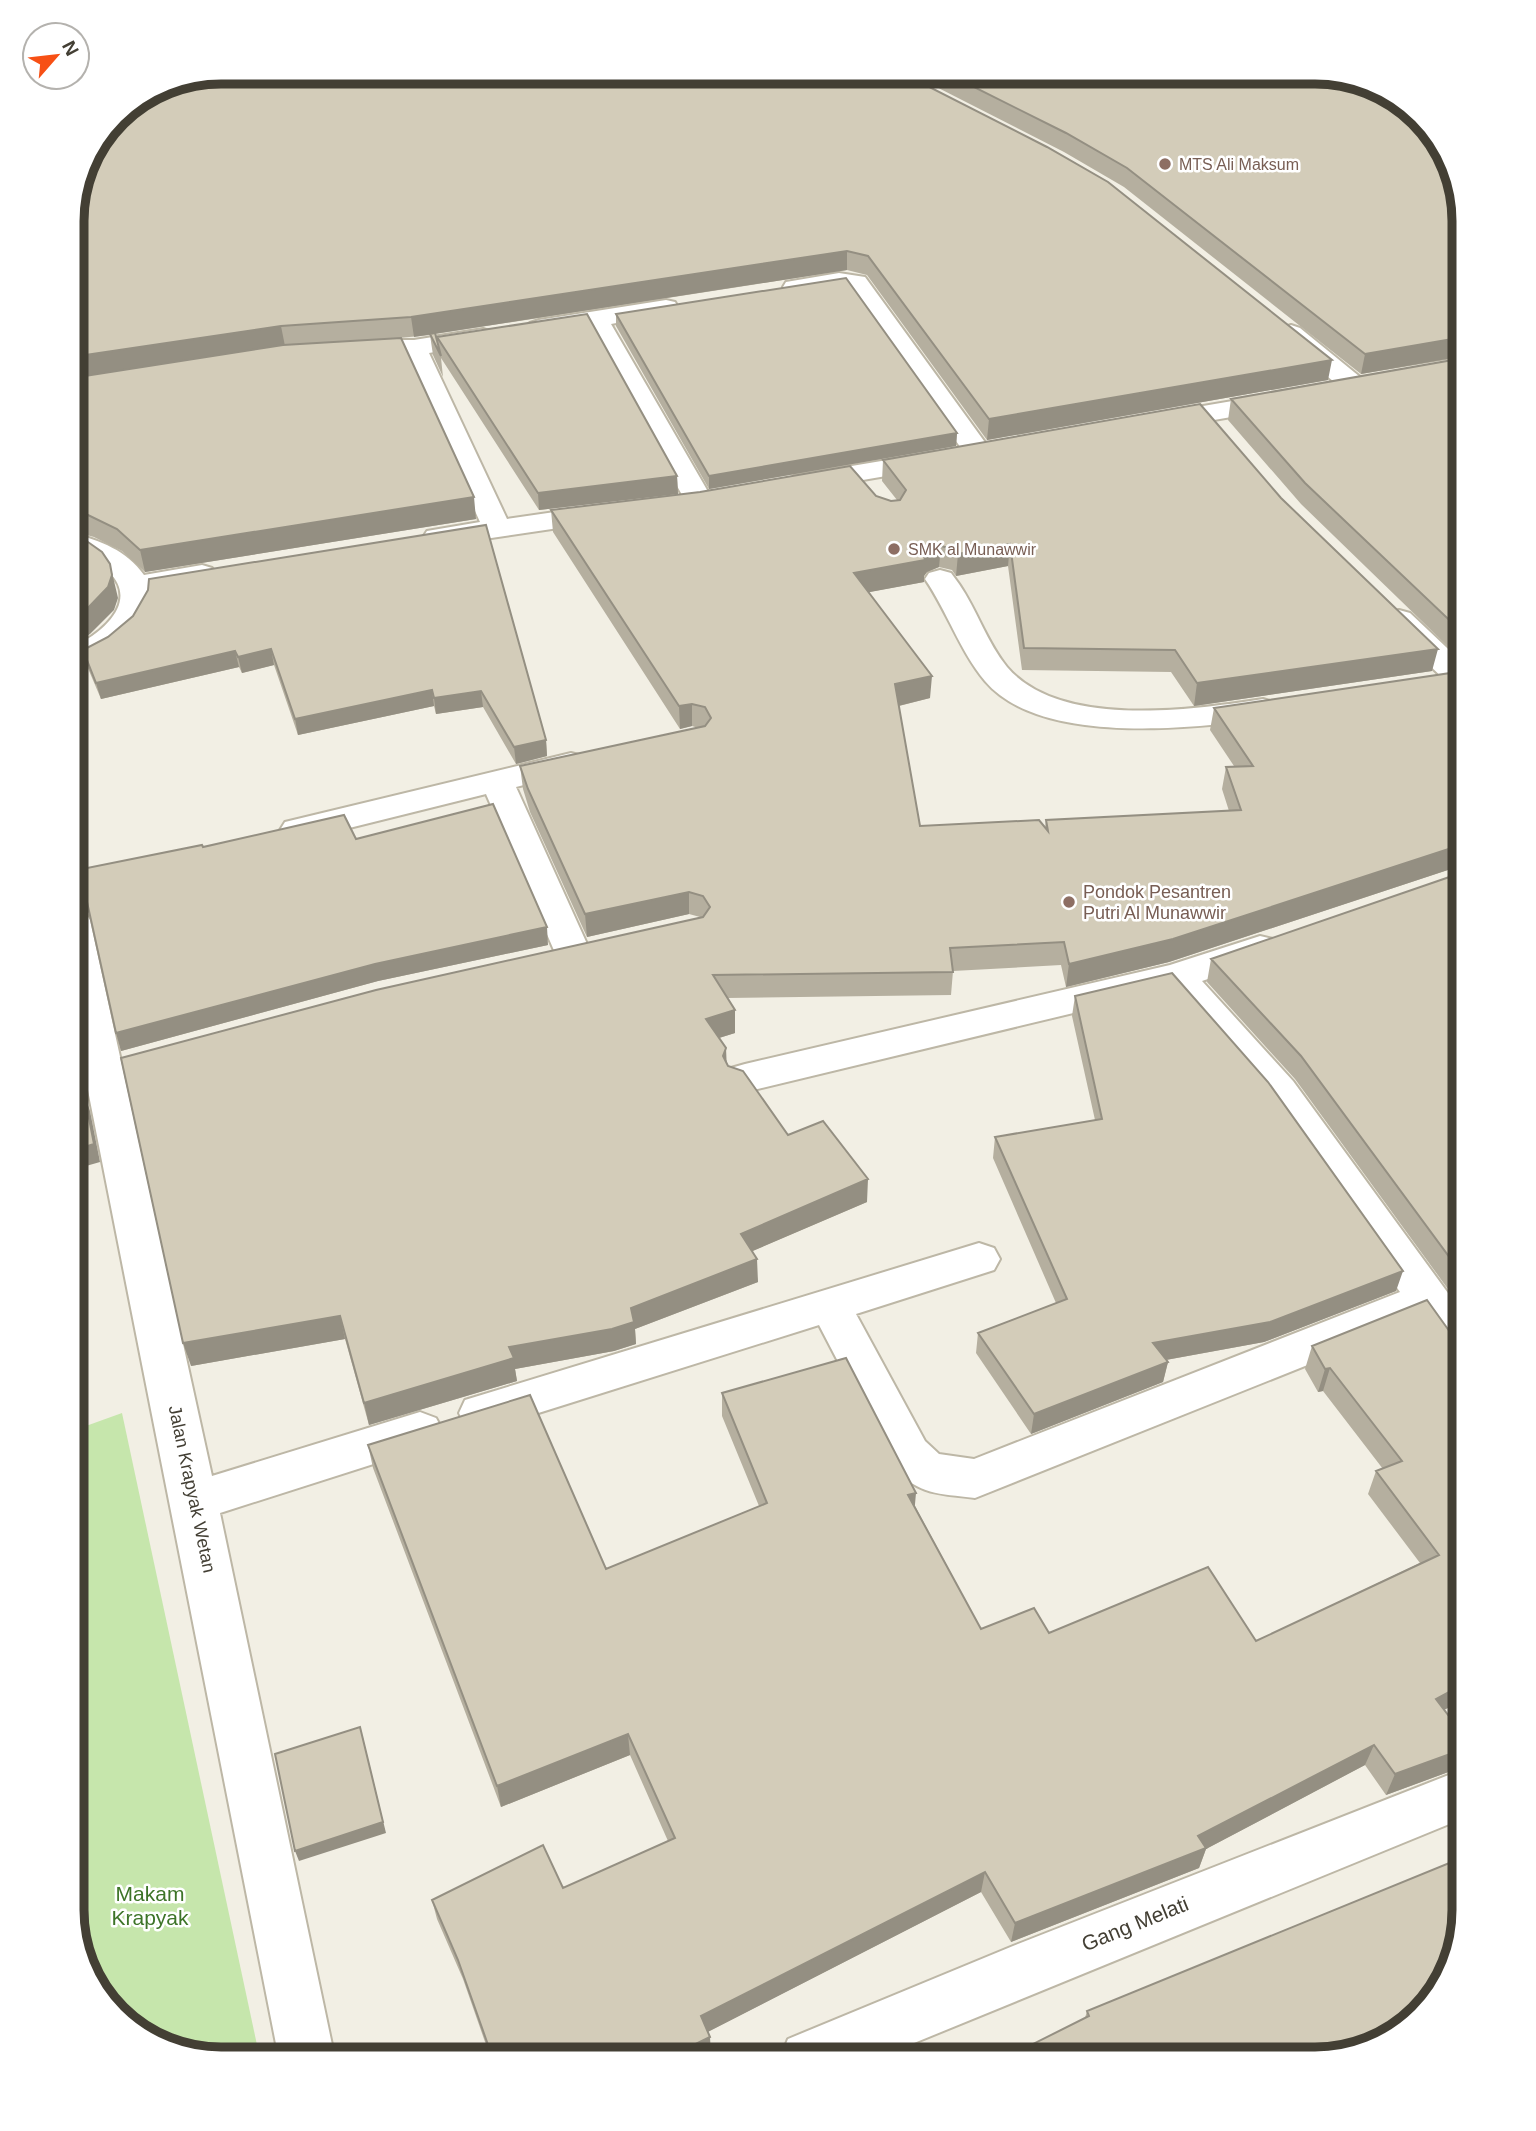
<svg xmlns="http://www.w3.org/2000/svg" width="1536" height="2131" font-family="Helvetica,sans-serif">
<style>
.green{fill:#c6e6ac}
.lines{fill:none;stroke-linecap:round;stroke-linejoin:round}
.minor-casing{stroke:#bdb7a6;stroke-width:4}
.minor{fill:#fff;fill-rule:evenodd}
.wall{fill:#b5af9f}
.shaded-wall{fill:#948f82}
.building{fill:#d3ccb9;stroke:#948f82;stroke-width:2}
.education-dot{fill:#8d6e63;stroke:#fff;stroke-width:2.5}
.labels{text-anchor:middle;stroke-width:5;stroke-linejoin:round;paint-order:stroke}
.far-education-label{font-size:16px;fill:#785e54;stroke:#fff;text-anchor:start}
.education-label{font-size:18px;fill:#785e54;stroke:#fff;text-anchor:start}
.street-label{font-size:18px;fill:#433f34;stroke:#fff}
.near-park-label{font-size:21px;fill:#3d7428;stroke:#fff}
.near-street-label{font-size:21px;fill:#433f34;stroke:#fff}
.rim{fill:none;stroke:#433f34;stroke-width:9}
</style>
<rect width="100%" height="100%" fill="#f2efe4"/>
<!-- green -->
<path class="green" d="M122,1413L260,2059H211L146,2039L92,1985L72,1910V1431Z"/>
<g class="lines">
<!-- minor casing -->
<g class="minor-casing">
<path id="minor" d="M839,273L865,277L992,452L988,458L978,460L968,458L848,288C828,286 807,297 786,292L783,287L786,282Z
M666,300L675,302L678,307L675,312L611,324L714,502L710,508L700,511L690,508L686,502L588,327L539,336L530,333L526,328L530,323L539,320Z
M1291,325L1300,328L1365,381L1369,387L1365,393L1356,395L1347,393L1282,338L1278,333L1282,328Z
M483,329L492,332L496,337L492,342L429,353L507,519L603,505L613,508L617,514L613,520L437,546L427,543L423,537L427,531L480,522L405,356L343,353L339,348L343,343L352,340H414Z
M1280,393L1289,395L1293,401L1289,407L1156,430L1146,428L1143,422L1146,416L1156,414Z
M935,452L945,454L949,460L945,466L804,490L794,488L790,482L794,476L804,474Z
M72,533C101,541 126,550 144,575L202,565L212,568L217,574L212,580L150,592C155,627 101,662 72,669V648C131,618 142,576 72,552Z
M940,570L951,573L959,584C977,610 987,643 1007,667C1060,729 1192,710 1263,699L1274,702L1279,709L1274,716L1263,719C1188,729 1039,745 985,681C960,651 947,611 925,579L929,573Z
M1399,610L1410,613L1464,664V690L1453,688L1388,625L1384,619L1388,613Z
M571,753L583,756L588,763L583,770L516,787L592,955L587,964L574,967L561,964L556,955L486,794L297,841L285,838L280,830L285,822Z
M72,908L85,912L90,920L212,1476L420,1412L436,1418L443,1431L436,1444L220,1513L335,2059H279L72,1009Z
M1260,936L1273,939L1278,948L1273,957L1202,981L1293,1081L1464,1315V1365L1449,1360L1420,1320L975,1498C937,1493 921,1496 893,1467L819,1325L481,1431L465,1426L459,1413L465,1400L979,1243L994,1248L1000,1259L994,1270L856,1314L925,1441L939,1454L974,1459L1400,1292L1265,1101L1169,990L745,1092L731,1088L726,1078L731,1068L745,1064L1170,965Z
M1464,1769V1818L875,2059H780L788,2039L1013,1946Z"/>
</g>
<!-- minor -->
<use href="#minor" class="minor"/>
</g>
<!-- wall -->
<path class="wall" d="M221,72L1328,380L987,440L867,275L847,270L435,334L437,343V337L677,476L678,494L539,510L441,358L443,377L433,355L430,335L399,338L476,519L145,572L122,551L94,537L72,531V211Z
M907,72H1325L1464,221V357L1361,374L1124,187L1064,152Z
M616,314L957,433L956,446L709,489L616,326Z
M1464,358V662L1301,504L1228,420L1231,399Z
M883,460L1281,498L1432,671L1194,706L1171,672L1022,670L1008,566L956,576L952,570L939,567L927,572L924,576V582L869,592L930,698L899,706L920,826L1045,828L1046,820L1229,811L1222,789L1226,767L1234,766L1210,730L1214,708L1464,671V865H1463L1169,962L1066,987L1061,965L953,971L951,995L727,998L735,1033L719,1038L728,1066L788,1135L867,1202L752,1251L758,1282L635,1329L636,1344L614,1351L515,1369L517,1381L369,1425L345,1339L191,1366L700,917L689,914L587,937L530,812L523,789L520,766L698,728L692,726L680,729L553,532L551,510L876,496L891,501L897,500L882,481Z
M486,525L546,740L547,756L516,764L483,707L436,714L434,706L298,735L274,665L242,673L239,667L101,699L87,666L83,650Z
M356,839L548,945L378,981L121,1051L90,916L86,909L72,906V871L203,847Z
M1464,872V1311L1295,1079L1207,982L1211,959Z
M1075,996L1396,1291L1264,1342L1166,1360L1168,1362L1163,1382L1031,1434L976,1353L978,1333L1056,1303L993,1158L995,1137L1095,1120L1072,1016Z
M1455,1339L1445,1710L1462,1767L1386,1795L1365,1765L1206,1849L1199,1868L1011,1942L981,1892L707,2032L711,2055L703,2059H491L463,1979L437,1919L432,1900L563,1888L668,1841L630,1755L501,1807L373,1468L368,1445L606,1569L759,1506L722,1416V1393L915,1506L981,1629L1256,1641L1420,1563L1368,1494L1376,1471L1383,1469L1323,1391L1318,1392L1305,1369L1312,1346Z
M1464,1804V1911L1085,2018L1087,2011L1464,1857L1451,1826L1461,1806Z"/>
<!-- shaded-wall -->
<path class="shaded-wall" d="M847,251V270L414,337L411,317Z
M281,326L285,346L72,378V357Z
M1464,337V356L1361,374L1365,354Z
M1332,360L1328,380L987,440L989,419Z
M957,433L956,446L709,489V476Z
M677,476L678,494L539,510L538,493Z
M474,497L476,519L145,572L140,550Z
M1010,544L1008,566L956,576L958,554Z
M941,546L939,567L927,572L924,576V582L854,595V573L924,556L928,550Z
M110,564L118,598L114,610L90,634L78,642L72,619Z
M271,649L274,665L242,673L238,657Z
M1438,649L1432,671L1194,706L1197,683Z
M235,651L239,667L101,699L96,683Z
M932,676L930,698L894,707L895,684Z
M432,690L434,706L298,735L295,719Z
M481,691L483,707L436,714L434,698Z
M692,704V726L680,729L679,706Z
M546,740L547,756L516,764L514,747Z
M1464,844V861L1463,865L1169,962L1066,987L1069,964Z
M689,892V914L587,937L585,914Z
M547,927L548,945L378,981L121,1051L116,1033L375,964Z
M735,1010V1033L706,1042V1019Z
M72,1021L84,1079L72,1083Z
M726,1048L727,1071L723,1056Z
M84,1093L90,1111L100,1162L72,1170V1151Z
M868,1179L867,1202L741,1256V1234Z
M757,1259L758,1282L635,1329L636,1344L614,1351L515,1369L517,1381L369,1425L364,1403L509,1347L631,1308Z
M1403,1271L1396,1291L1264,1342L1149,1363L1153,1343Z
M340,1316L345,1339L191,1366L183,1343Z
M1168,1362L1163,1382L1031,1434L1034,1414Z
M1330,1368L1323,1391L1318,1392L1325,1369Z
M916,1493L914,1515L908,1495Z
M1464,1684V1700L1426,1719L1436,1699Z
M628,1734L630,1755L501,1807L497,1786Z
M363,1738L386,1833L299,1861L295,1851Z
M1374,1745L1365,1765L1206,1849L1199,1868L1011,1942L1015,1923L1198,1836Z
M1464,1749V1762L1462,1767L1386,1795L1395,1774Z
M985,1872L981,1892L702,2035L701,2016Z
M710,2037L711,2055L703,2059H665Z"/>
<!-- building -->
<path class="building" d="M221,72H900L1047,147L1108,182L1332,360L989,419L868,256L847,251L411,317L281,326L72,357V211L87,155L122,109L164,83Z
M944,72H1325L1390,92L1444,146L1464,221V337L1365,354L1127,168L1066,133Z
M846,278L957,433L709,476L616,314Z
M587,314L677,476L538,493L437,337Z
M435,333L441,356L430,334Z
M401,338L474,497L140,550L117,529L88,515L72,511V484H73L72,481V378L283,345Z
M1464,358V634L1305,483L1231,399Z
M1200,404L1281,498L1438,649L1197,683L1175,650L1024,648L1010,544L958,554L953,549L941,546L928,550L924,556L925,560L854,573L932,676L895,684L920,826L1039,820L1048,831L1046,820L1241,810L1226,767L1253,766L1214,708L1464,671V844L1173,939L1069,964L1064,942L950,948L953,972L713,975L735,1010L706,1019L726,1048L723,1056L728,1066L743,1071L788,1135L823,1121L868,1179L741,1234L757,1259L631,1308L634,1322L612,1329L509,1347L514,1358L364,1403L340,1316L183,1343L121,1058L376,990L703,917L710,907L703,896L689,892L585,914L528,789L520,766L705,726L711,718L705,707L692,704L679,706L551,510L700,492L850,466L876,496L891,501L900,500L906,490L883,460Z
M486,525L546,740L514,747L481,691L434,698L432,690L295,719L271,649L238,657L235,651L96,683L83,650L108,637L133,616L148,590L149,579Z
M72,535L88,542L102,552L110,564L112,575L108,587L84,612L72,619Z
M493,804L547,927L375,964L116,1033L87,902L80,892L72,890V871L202,845L203,847L344,815L356,839Z
M1464,872V1277L1301,1056L1211,959Z
M1172,973L1268,1082L1403,1271L1270,1322L1153,1343L1168,1362L1034,1414L978,1333L1067,1299L995,1137L1102,1119L1075,996Z
M72,1031L78,1061L72,1063Z
M84,1093L94,1144L72,1151V1096Z
M1427,1300L1455,1339L1464,1342V1684L1436,1699L1464,1736V1749L1395,1774L1374,1745L1198,1836L1206,1848L1015,1923L985,1872L701,2016L710,2037L665,2059H493L458,1960L432,1900L543,1845L563,1888L675,1838L628,1734L497,1786L368,1445L530,1395L606,1569L767,1503L722,1393L846,1358L916,1493L908,1495L981,1629L1034,1608L1049,1633L1208,1567L1256,1641L1439,1555L1376,1471L1402,1461L1330,1368L1325,1369L1312,1346Z
M360,1727L383,1822L295,1851L275,1754Z
M1464,1857V1911L1444,1985L1390,2039L1316,2059L1005,2058L1089,2016L1087,2011Z"/>
<!-- markers -->
<g class="education-dot">
<circle cx="1165" cy="164" r="7"/>
<circle cx="894" cy="549" r="7"/>
<circle cx="1069" cy="902" r="7"/>
</g>
<g class="labels">
<!-- far-education labels -->
<g class="far-education-label">
<text x="1179" y="170">MTS Ali Maksum</text>
<text x="908" y="555">SMK al Munawwir</text>
</g>
<!-- education labels -->
<g class="education-label">
<text x="1083" y="898">Pondok Pesantren<tspan x="1083" dy="21">Putri Al Munawwir</tspan></text>
</g>
<!-- street labels -->
<g class="street-label">
<text transform="translate(192 1489) rotate(78)" y="6">Jalan Krapyak Wetan</text>
</g>
<!-- near-park labels -->
<g class="near-park-label">
<text x="150" y="1901">Makam<tspan x="150" dy="24">Krapyak</tspan></text>
</g>
<!-- near-street labels -->
<g class="near-street-label">
<text transform="translate(1135 1924) rotate(-22)" y="7">Gang Melati</text>
</g>
</g>
<!-- crop -->
<path d="M0 0H1536V2131H0ZM221 84H1315A137 137 0 0 1 1452 221V1910A137 137 0 0 1 1315 2047H221A137 137 0 0 1 84 1910V221A137 137 0 0 1 221 84Z" fill="#fff" fill-rule="evenodd"/>
<path class="rim" d="M221 84H1315A137 137 0 0 1 1452 221V1910A137 137 0 0 1 1315 2047H221A137 137 0 0 1 84 1910V221A137 137 0 0 1 221 84Z"/>
<!-- north arrow -->
<g transform="translate(56 56) rotate(62)"><circle r="33" fill="#ffffff" stroke="#b4b2ae" stroke-width="2"/>
<path d="M0-5L12 26L0 18L-12 26Z" fill="#f75015"/>
<text y="-10" font-size="19" font-weight="bold" text-anchor="middle" fill="#433f34">N</text>
</g>
</svg>
